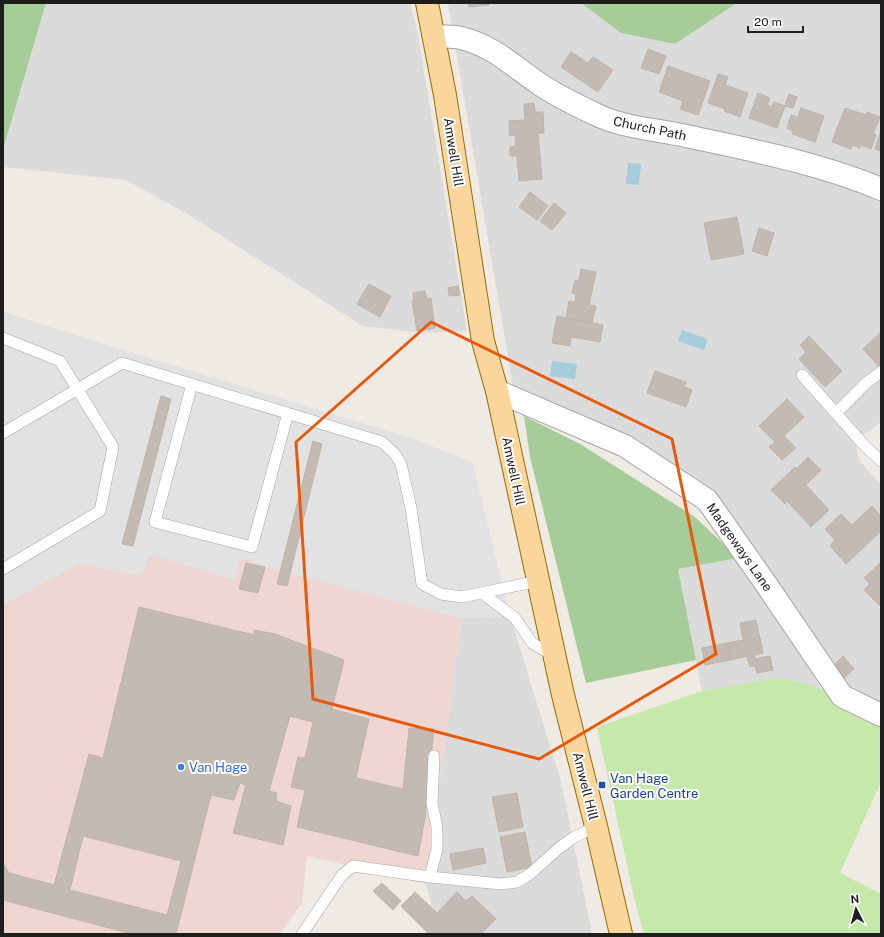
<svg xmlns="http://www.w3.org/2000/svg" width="884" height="937" font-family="'Public Sans',sans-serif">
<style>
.residential{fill:#dcdbdb}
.commercial{fill:#efd6d3}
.grass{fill:#c6e8aa}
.forest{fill:#a6cd99}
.parking{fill:#e2e2e2}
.water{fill:#a5cddc}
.building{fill:#c3bbb3;stroke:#c0b3a6;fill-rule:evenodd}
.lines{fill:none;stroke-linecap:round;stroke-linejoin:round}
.service-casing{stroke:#a5a5a5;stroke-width:12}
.minor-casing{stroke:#a5a5a5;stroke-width:24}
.primary-casing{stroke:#956b03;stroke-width:24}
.service{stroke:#fff;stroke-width:11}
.minor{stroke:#fff;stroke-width:22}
.primary{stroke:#fad69d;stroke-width:22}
.marked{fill:none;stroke:#e8590c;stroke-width:3;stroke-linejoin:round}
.shop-dot{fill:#3f7fe0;stroke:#fff;stroke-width:1.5}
.transit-dot{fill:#1a4fb4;stroke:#fff;stroke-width:1.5}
.labels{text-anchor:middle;stroke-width:4;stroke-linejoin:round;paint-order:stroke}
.street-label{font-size:13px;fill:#1e1e1e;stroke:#fff}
.shop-label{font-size:13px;fill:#366cbe;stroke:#fff;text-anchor:start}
.transit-label{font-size:13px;fill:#164399;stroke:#fff;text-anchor:start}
</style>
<rect width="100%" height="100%" fill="#efebe4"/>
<!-- residential -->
<path class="residential" d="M46,3H410L418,34L467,331L423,333L363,326L184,212L126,180L3,167V150Z
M448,3H581L621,33L675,44L737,3H881V422L863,435L857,445V453L859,460L881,485V706L849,689L704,491L513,387Z
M738,558L786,630L821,688L800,682L775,678L702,691L678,569Z
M510,616L561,781L592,934H439L426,884L462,618Z"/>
<!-- commercial -->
<path class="commercial" d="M3,312L472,462L510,616L462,618L426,884L307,856L302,903L280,934H3Z"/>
<!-- grass -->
<path class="grass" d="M775,678L800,682L821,688L836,702L881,724V782L840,873L881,894V934H644L635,902L597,727L702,691Z"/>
<!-- forest -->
<path class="forest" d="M3,3H46L3,150Z
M581,3H737L675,44L621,33Z
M524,416L580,444L695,517L738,558L678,569L696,660L586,683L530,457Z"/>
<!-- parking -->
<path class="parking" d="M3,313L411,438L472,462L510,616L460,618L276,570L240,558L235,580L151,555L140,576L79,564L3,605Z"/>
<!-- water -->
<path class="water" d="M628,163L641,164L639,185L626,184Z
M682,330L708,339L704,350L678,341Z
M552,361L577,364L575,379L550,376Z"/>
<!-- building -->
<path class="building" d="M468,3H489V5L469,7Z
M648,49L666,56L659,74L641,68Z
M571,52L588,63L593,57L613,70L598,92L561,67Z
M668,66L710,81L698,115L680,109L683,101L659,92Z
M718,74L728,77L725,85L748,93L740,117L724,111L725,109L708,103Z
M758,93L770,98L767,105L772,107L774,102L785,106L777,128L749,118Z
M789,94L797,97L793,108L785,106Z
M534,103L535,112H543L544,133H538L542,179L519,181L517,156H510V147L516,146L515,135L510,136L509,121L525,120L524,104Z
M801,108L824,116L815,142L792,134L793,131L787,128L791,115L798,117Z
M845,108L866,115L867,112L880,117L873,134L876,135L871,149L861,145L860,148L852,145L851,149L832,142Z
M881,131V151L875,149Z
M530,192L548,206L537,220L519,207Z
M554,203L566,213L552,230L540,221Z
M737,217L744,254L711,260L704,223Z
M759,228L774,233L767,256L752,251Z
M581,269L596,272L589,305L596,306L592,323L566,318L569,301L575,302L576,294L572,293L575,280L579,281Z
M369,284L391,296L380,317L357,304Z
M458,286L460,295L449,296L448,288Z
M425,291L427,299L431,298L435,328L417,331L412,301H414L413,293Z
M557,316L603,325L600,342L571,337L570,346L552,343Z
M881,332V365L879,367L863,349Z
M809,336L842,371L825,387L799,359L806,352L800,345Z
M655,371L686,382L684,387L692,390L686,407L647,393Z
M161,396L171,399L133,546L122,544Z
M787,399L804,417L784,436L796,448L782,460L769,447L775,442L759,426Z
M313,441L322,444L287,586L277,584Z
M808,457L821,470L806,485L829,510L811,527L787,501L785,504L771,490L795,467L796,469Z
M872,506L881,516V531L846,564L830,546L835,540L825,529L841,514L852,525Z
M881,562V605L880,606L864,590L870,584L864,578Z
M246,563L265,567L258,593L239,589Z
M139,607L254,635V630L275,634L344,660L332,709L369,719L356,778L403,789L409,728L434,729L425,818L418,856L297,827L305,790L291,787L298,757L305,758L313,722L290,716L269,791L277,793L276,801L291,806L283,845L233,833L246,785L240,783L234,800L211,795L176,934H132L3,900V863L9,873L54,885L89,754L103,758ZM83,836L181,861L167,915L70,890Z
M756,620L763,653L754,655L755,659L770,656L773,670L757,673L755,666L750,667L747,656L731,660L727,643L743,640L740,623Z
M727,643L731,660L705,665L702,648Z
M843,656L854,669L844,678L833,666Z
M517,793L523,827L499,832L492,797Z
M525,832L532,867L507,872L500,837Z
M483,848L486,863L453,870L450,854Z
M382,883L401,901L393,910L373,891Z
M415,892L437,913L457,892L466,901L472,896L496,919L481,934H429L401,906Z"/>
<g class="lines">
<!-- service casing -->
<g class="service-casing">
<path id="service" d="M3,338L60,361L113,447L100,511L3,569
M802,375L864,445L881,461
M192,384L155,522L252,547L288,413
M836,413L866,383L881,372
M3,433L122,363L382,442L395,454L401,464L411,508L422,584L441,594L462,597L538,581
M482,593L515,618L532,643L554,656
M430,877L437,849V827L432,804L434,756
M302,934L342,875L353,866L430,877L501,884L517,882L530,874L559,848L573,838L596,826"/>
</g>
<!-- minor casing -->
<g class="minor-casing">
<path id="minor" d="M434,36C443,37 452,36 461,38C494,46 514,67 541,85C556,95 578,106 595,114C623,128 655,129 686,136C751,150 819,163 881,189
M497,391L625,446L707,500L766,584L842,696L881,715"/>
</g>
<!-- primary casing -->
<g class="primary-casing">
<path id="primary" d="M427,3L445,95L483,341L497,391L563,695L596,826L621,934"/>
</g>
<!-- service -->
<use href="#service" class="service"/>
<!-- minor -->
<use href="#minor" class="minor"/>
<!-- primary -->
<use href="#primary" class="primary"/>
</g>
<!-- marked area -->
<path class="marked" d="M431,322L672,439L716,654L539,759L313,699L296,442Z"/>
<!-- markers -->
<circle class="shop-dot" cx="181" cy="767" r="4"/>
<rect class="transit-dot" x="598" y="781" width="8" height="8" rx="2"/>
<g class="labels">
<!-- street labels -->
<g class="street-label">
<text transform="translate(650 128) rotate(12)" y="5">Church Path</text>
<text transform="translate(454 152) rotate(81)" y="5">Amwell Hill</text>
<text transform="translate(514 471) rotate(78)" y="5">Amwell Hill</text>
<text transform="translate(740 547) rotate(55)" y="5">Madgeways Lane</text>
<text transform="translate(586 786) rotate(76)" y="5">Amwell Hill</text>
</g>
<!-- shop labels -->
<g class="shop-label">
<text x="189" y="772">Van Hage</text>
</g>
<!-- transit labels -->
<g class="transit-label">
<text x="610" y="783">Van Hage<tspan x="610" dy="15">Garden Centre</tspan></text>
</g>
</g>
<!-- border -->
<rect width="884" height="937" fill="none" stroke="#1e1e1e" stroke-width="8"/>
<!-- north arrow -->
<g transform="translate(856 909) rotate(354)" stroke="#ffffff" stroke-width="3" paint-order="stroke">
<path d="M0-3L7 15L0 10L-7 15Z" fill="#1e1e1e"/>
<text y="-6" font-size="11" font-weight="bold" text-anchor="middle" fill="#1e1e1e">N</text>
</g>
<!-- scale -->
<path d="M748 26v6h55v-6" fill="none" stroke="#1e1e1e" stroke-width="2"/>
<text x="754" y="26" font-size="12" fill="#1e1e1e" stroke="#ffffff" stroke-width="3" paint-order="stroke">20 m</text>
</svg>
